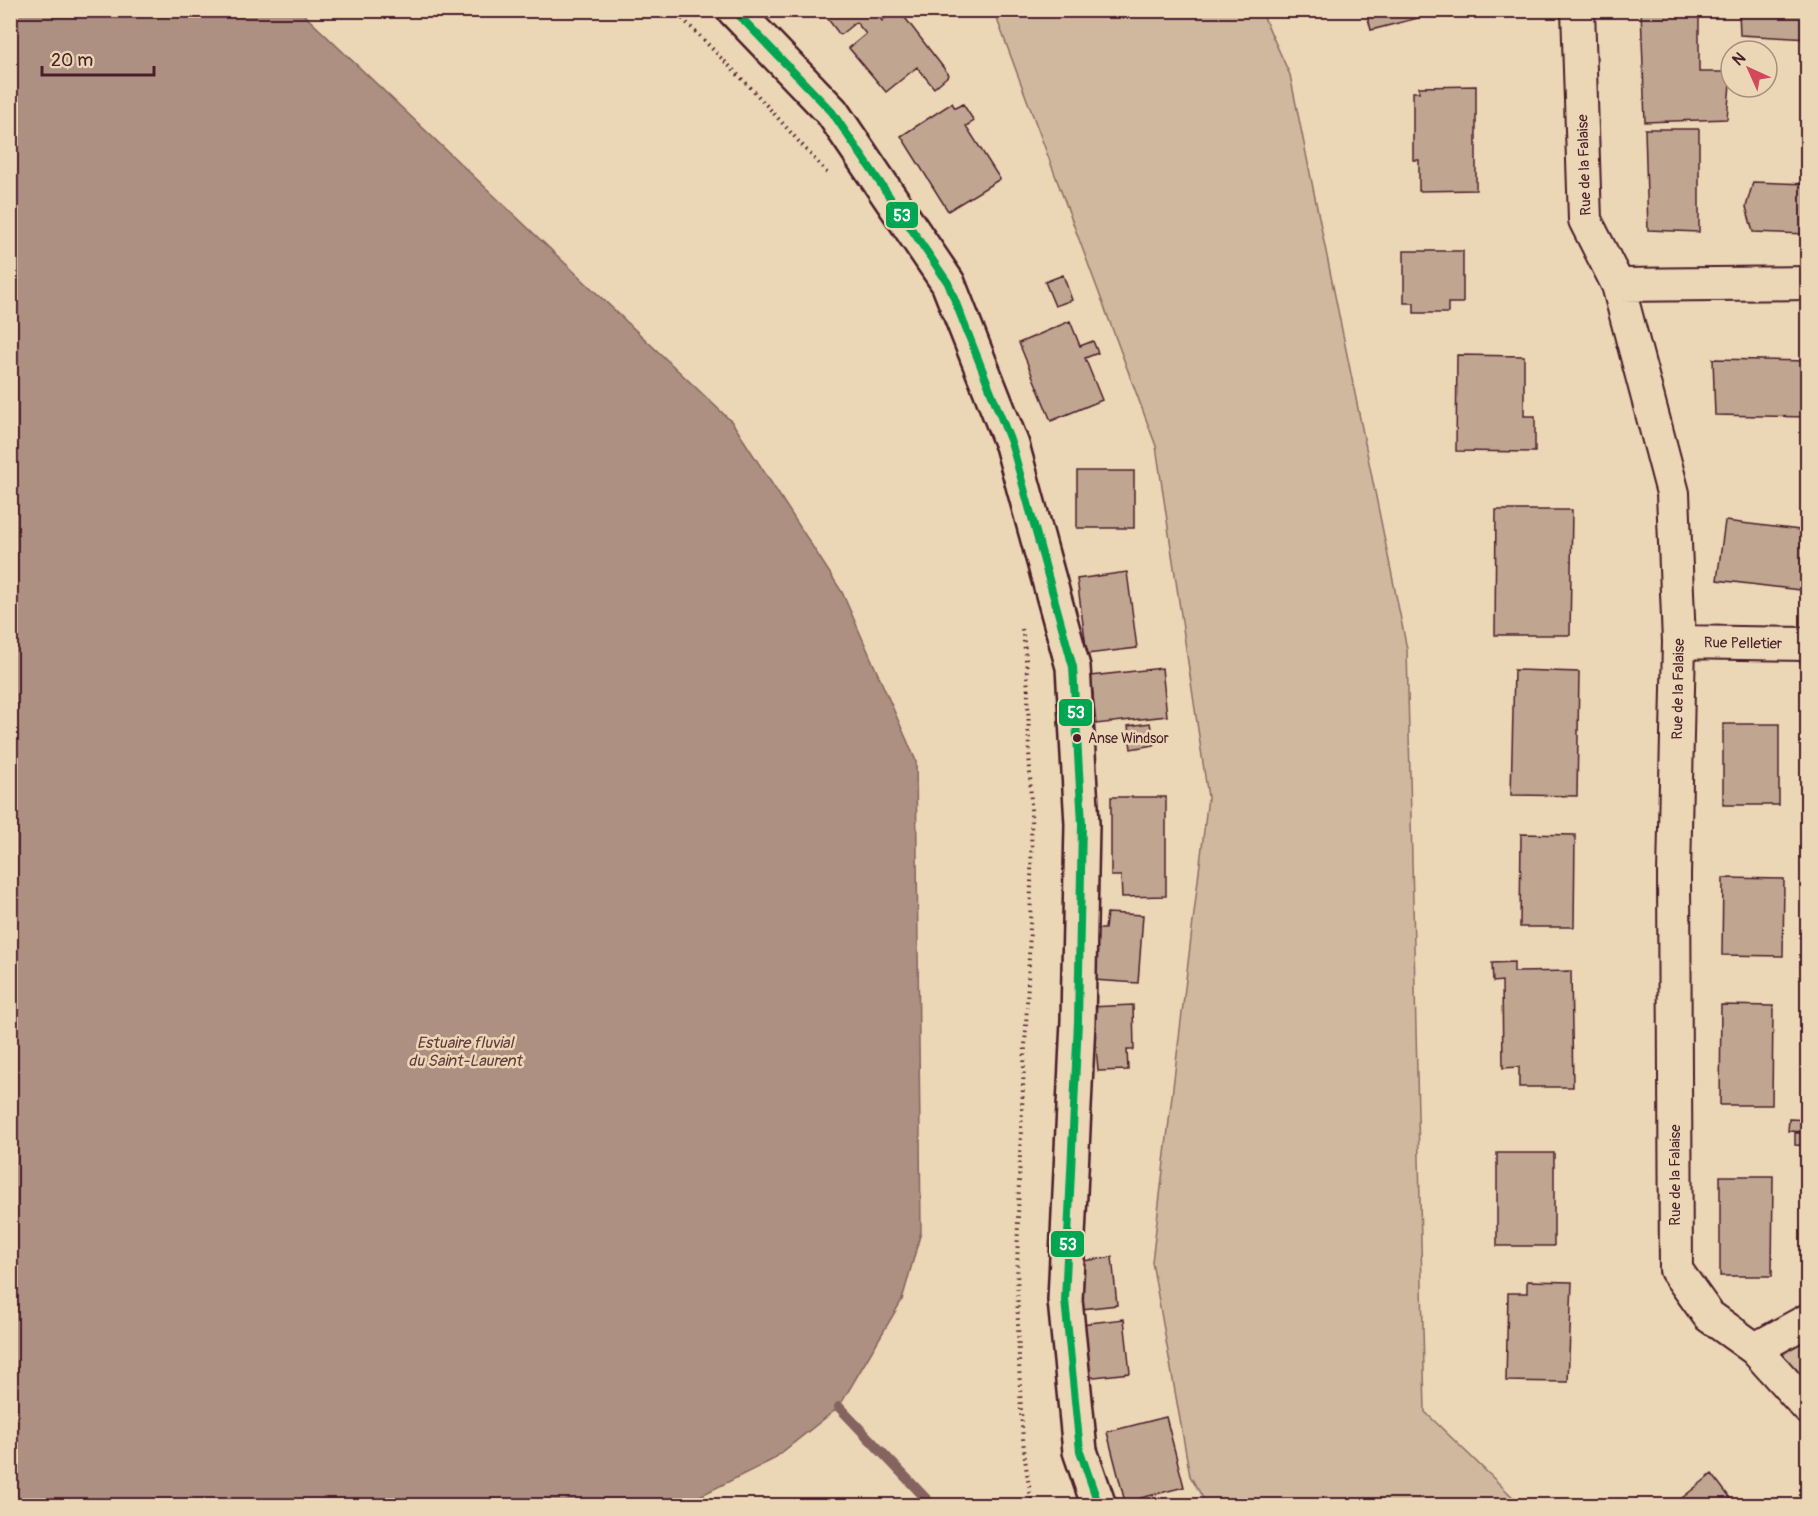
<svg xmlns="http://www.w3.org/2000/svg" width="1818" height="1516" font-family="Pangolin,sans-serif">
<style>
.green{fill:#d0b89f;stroke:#8d6c65;stroke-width:1.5}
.water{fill:#ad9081;stroke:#85635f;stroke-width:1.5}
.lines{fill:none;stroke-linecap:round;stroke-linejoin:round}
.stream{stroke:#85635f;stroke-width:10}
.building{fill:#c0a591;stroke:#4a1f2b;stroke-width:1.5}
.minor-casing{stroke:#4a1f2b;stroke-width:36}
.tertiary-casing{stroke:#4a1f2b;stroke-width:38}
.path{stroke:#4a1f2b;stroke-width:4;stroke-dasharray:1.5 4.5;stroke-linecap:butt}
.minor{stroke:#ebd6b5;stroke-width:32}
.tertiary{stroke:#ebd6b5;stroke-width:33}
.bus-1-casing{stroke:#ebd6b5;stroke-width:12}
.bus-1{stroke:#00a651;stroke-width:8}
.bus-dot{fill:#4a1f2b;stroke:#ebd6b5;stroke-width:2}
.labels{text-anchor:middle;stroke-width:5;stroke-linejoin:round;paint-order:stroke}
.bus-label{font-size:14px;fill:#4a1f2b;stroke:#ebd6b5;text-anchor:start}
.street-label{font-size:15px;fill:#4a1f2b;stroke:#ebd6b5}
.water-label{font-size:16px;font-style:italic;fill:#633b40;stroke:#ebd6b5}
.line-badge{stroke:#ebd6b5;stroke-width:2}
.badge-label{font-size:16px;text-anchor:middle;font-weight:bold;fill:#fff}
</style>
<rect width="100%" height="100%" fill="#ebd6b5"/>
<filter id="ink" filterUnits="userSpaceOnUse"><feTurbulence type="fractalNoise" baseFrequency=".0167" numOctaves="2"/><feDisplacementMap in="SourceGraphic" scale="12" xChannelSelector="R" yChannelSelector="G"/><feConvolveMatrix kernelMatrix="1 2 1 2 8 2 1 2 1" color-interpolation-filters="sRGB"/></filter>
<g filter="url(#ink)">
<!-- green -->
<path class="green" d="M994,11H1261L1290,75L1407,649L1425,1412L1521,1505H1207L1190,1476L1152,1262L1208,797L1156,446Z
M1807,1334V1381L1783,1355Z"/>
<!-- water -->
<path class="water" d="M10,11H300L732,422L842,592L916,761L921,1232L902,1300L839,1407L772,1460L682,1505H11Z"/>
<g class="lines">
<!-- stream -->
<path class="stream" d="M839,1407L933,1506"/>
</g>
<!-- building -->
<path class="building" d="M821,10H873L882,21L894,10H899L949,75L934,88L917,67L886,92L849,48L866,34L856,22L840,35Z
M1366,10H1449L1371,30Z
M1641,10H1699V72H1731L1727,119L1645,122Z
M1739,10H1808V39L1740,35Z
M1476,86V190L1419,191V160H1413V92H1419V87Z
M952,103L955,108L963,104L974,121L966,126L1000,179L948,211L901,136Z
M1645,129H1699V232L1648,230Z
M1753,182L1808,184V234L1753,232L1746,207Z
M1404,251H1463V303H1448V313H1414V303H1404Z
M1063,275L1072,300L1055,306L1045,282Z
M1070,321L1080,346L1093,341L1098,353L1085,358L1102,400L1051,421L1019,343Z
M1457,355L1524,356V416H1535V452L1456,451Z
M1713,359L1808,361V417L1715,415Z
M1077,471H1134V528H1077Z
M1496,510H1572L1570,635H1495Z
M1725,521L1808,531V591L1717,580Z
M1127,572L1137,648L1087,654L1077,579Z
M1162,668L1167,716L1096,724L1091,676Z
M1514,670L1579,672L1577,796L1511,795Z
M1150,723L1154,745L1131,749L1128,726Z
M1723,724H1779V805H1723Z
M1111,797H1166V896L1122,897L1121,876H1111Z
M1521,834L1575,835L1574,927H1520Z
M1723,878L1784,879L1783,956L1722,955Z
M1107,913L1143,915L1138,983L1093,980L1097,929H1105Z
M1514,962V972L1571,971L1573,1087H1519V1067L1503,1068L1502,981L1493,982L1492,963Z
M1133,1005L1134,1050H1127L1128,1070L1098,1071L1096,1046L1090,1047L1089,1007Z
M1721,1005L1773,1006L1772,1105H1720Z
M1789,1119L1808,1120V1132L1788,1131Z
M1795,1133H1808V1146L1795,1145Z
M1497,1153H1554V1246H1497Z
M1720,1176H1773L1772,1276H1720Z
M1112,1257L1117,1305L1073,1310L1068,1263Z
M1527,1281L1572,1282L1568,1382L1506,1381L1508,1293H1527Z
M1124,1319L1130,1373L1076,1379L1081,1324Z
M1166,1417L1184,1487L1125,1502L1107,1432Z
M1712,1474L1736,1506H1672Z"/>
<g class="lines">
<!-- minor casing -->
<g class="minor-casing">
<path id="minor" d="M1578,10L1585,220L1618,285L1673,493L1679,642L1674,875L1676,1270L1709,1316L1755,1349L1808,1320
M1618,285L1808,283
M1679,642L1808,644
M1755,1349L1808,1408"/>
</g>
<!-- tertiary casing -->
<g class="tertiary-casing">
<path id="tertiary" d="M734,10L832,112L948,283L1012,445L1073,667L1082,824L1078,1021L1065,1300L1080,1451L1099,1506"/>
</g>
<!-- path -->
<path class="path" d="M674,10L751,88L827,173
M1022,629C1029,668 1028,711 1029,751C1039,943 1013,1134 1018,1325C1020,1385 1020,1448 1033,1506"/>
<!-- minor -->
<use href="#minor" class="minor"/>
<!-- tertiary -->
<use href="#tertiary" class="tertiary"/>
<!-- bus-1 casing -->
<g class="bus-1-casing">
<path id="bus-1" d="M734,10L832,112L948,283L1012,445L1073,667L1082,824L1078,1021L1065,1300L1080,1451L1099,1506"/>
</g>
<!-- bus-1 -->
<use href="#bus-1" class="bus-1"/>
</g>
</g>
<!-- markers -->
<circle class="bus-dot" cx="1077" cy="738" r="5"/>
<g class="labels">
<!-- bus labels -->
<g class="bus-label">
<text x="1088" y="743">Anse Windsor</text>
</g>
<!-- street labels -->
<g class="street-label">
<text transform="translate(1584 165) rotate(-92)" y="5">Rue de la Falaise</text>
<text transform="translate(1743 643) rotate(1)" y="5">Rue Pelletier</text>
<text transform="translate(1678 689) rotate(-89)" y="5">Rue de la Falaise</text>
<text transform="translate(1675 1175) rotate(-90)" y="5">Rue de la Falaise</text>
</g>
<!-- water labels -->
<g class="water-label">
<text x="465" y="1048">Estuaire fluvial<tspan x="465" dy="18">du Saint-Laurent</tspan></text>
</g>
</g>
<g class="line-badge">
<rect x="885" y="201" width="34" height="28" rx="6" fill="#00a651"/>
<rect x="1058" y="698" width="35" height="29" rx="6" fill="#00a651"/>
<rect x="1050" y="1230" width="35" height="28" rx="6" fill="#00a651"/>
</g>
<g class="badge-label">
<text x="902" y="221">53</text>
<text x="1076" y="718">53</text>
<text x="1068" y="1250">53</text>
</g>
<!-- margin -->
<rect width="1818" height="1516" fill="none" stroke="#ebd6b5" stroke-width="36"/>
<rect x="18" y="18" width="1782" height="1480" fill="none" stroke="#4a1f2b" stroke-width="2" filter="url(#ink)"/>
<!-- north arrow -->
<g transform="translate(1749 69) rotate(315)"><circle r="28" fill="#ebd6b5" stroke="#ab8d7e" stroke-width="1.5"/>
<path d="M0-4.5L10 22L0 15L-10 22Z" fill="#d1495b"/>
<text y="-9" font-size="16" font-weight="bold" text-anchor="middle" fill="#4a1f2b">N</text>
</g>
<!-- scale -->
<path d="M42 66v9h112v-9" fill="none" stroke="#4a1f2b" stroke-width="3"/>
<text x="51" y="66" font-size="18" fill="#4a1f2b" stroke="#ebd6b5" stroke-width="4.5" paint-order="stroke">20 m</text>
</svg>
